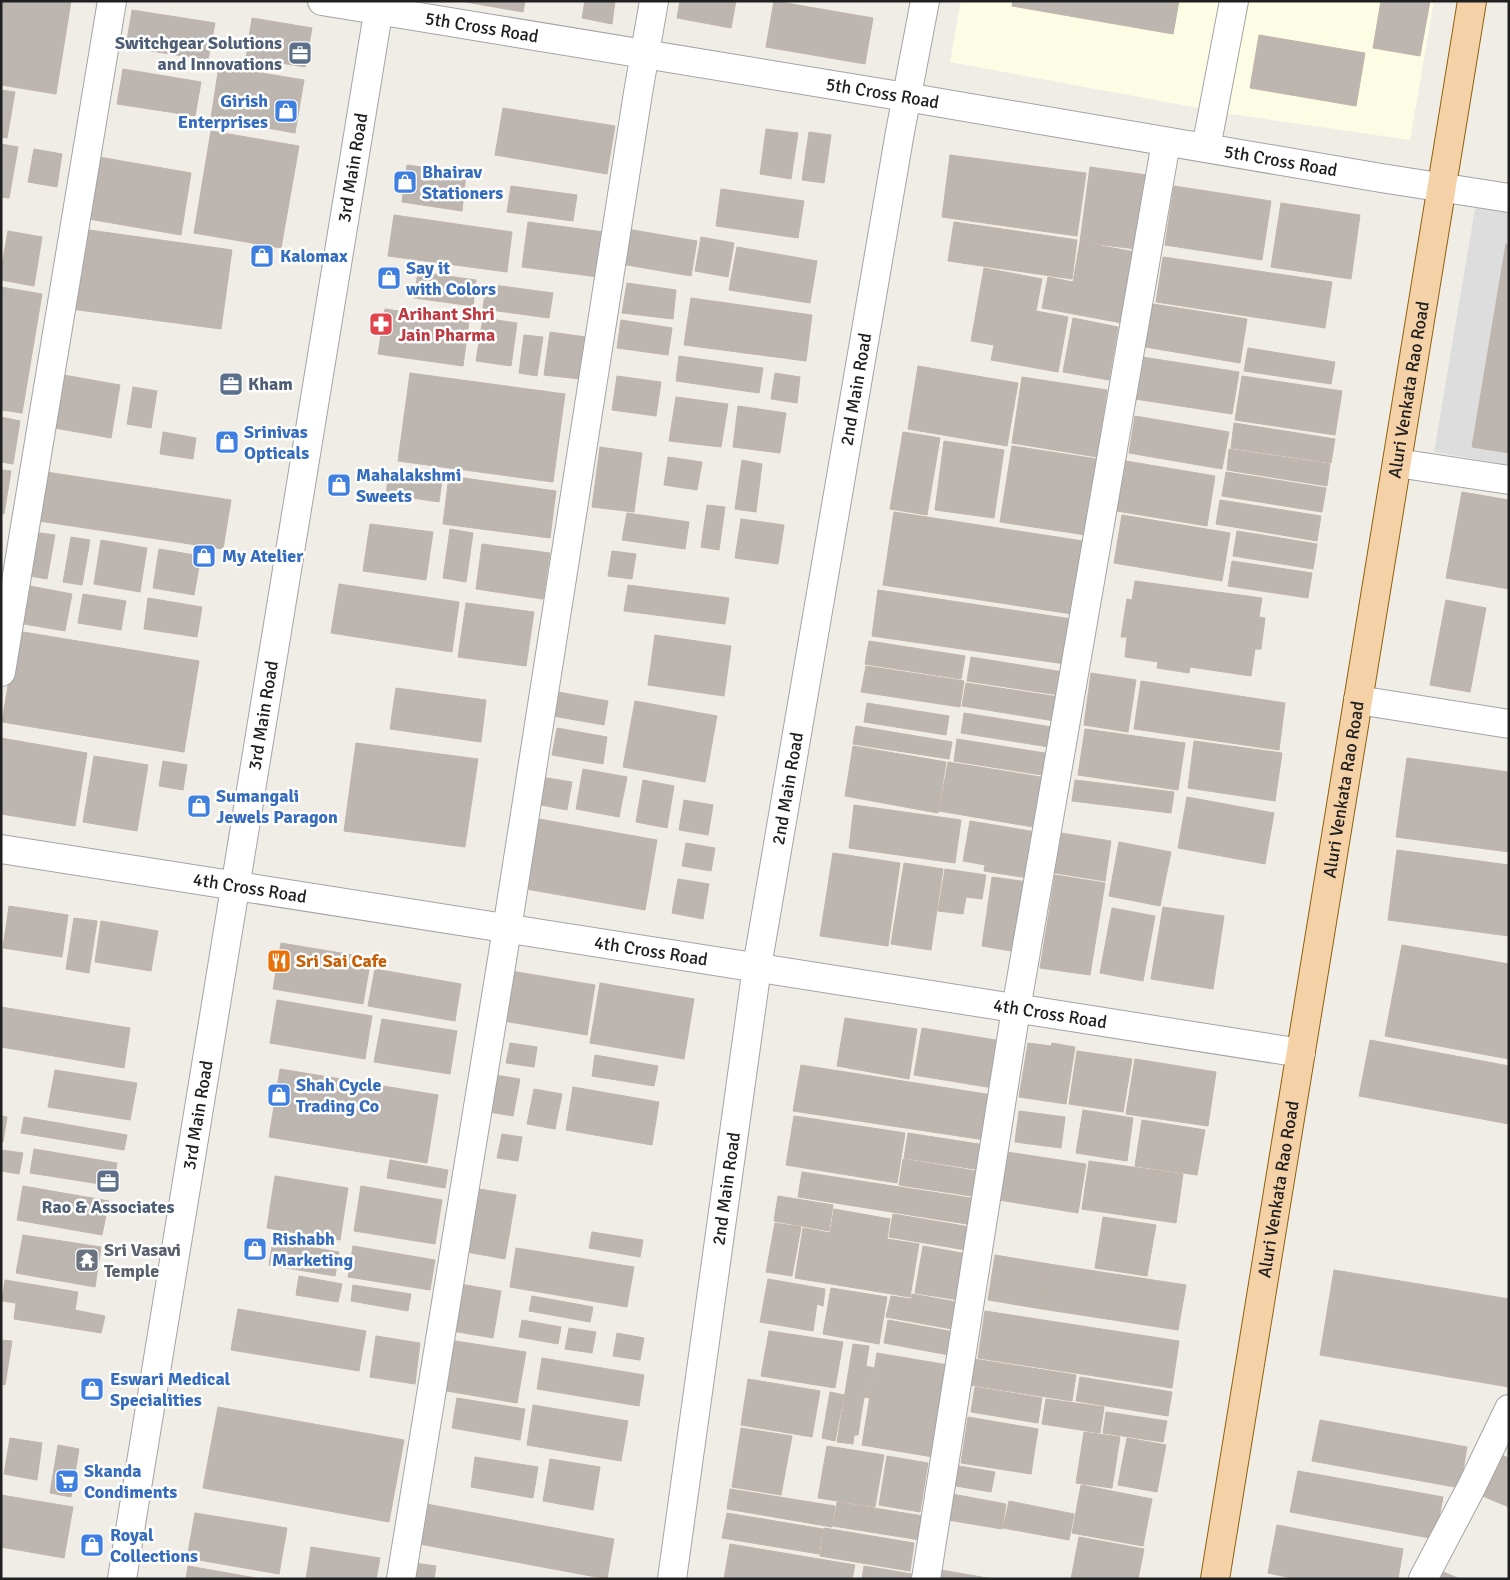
<svg xmlns="http://www.w3.org/2000/svg" width="1510" height="1580" font-family="Signika,sans-serif">
<style>
.residential{fill:#dedddd}
.education{fill:#fdfce4}
.building{fill:#bdb6b0;stroke:#c1b4ab}
.lines{fill:none;stroke-linecap:round;stroke-linejoin:round}
.minor-casing{stroke:#a4a4a4;stroke-width:30}
.major-casing{stroke:#90600c;stroke-width:30}
.minor{stroke:#fff;stroke-width:28}
.major{stroke:#f5d1a7;stroke-width:28}
.labels{text-anchor:middle;stroke-width:5;stroke-linejoin:round;paint-order:stroke}
.street-label{font-size:18px;fill:#202020;stroke:#fff}
.service-label{font-size:18px;font-weight:bold;fill:#4e5e75;stroke:#fff;text-anchor:end}
.shop-label{font-size:18px;font-weight:bold;fill:#366cbe;stroke:#fff;text-anchor:start}
.health-label{font-size:18px;font-weight:bold;fill:#be3a42;stroke:#fff;text-anchor:start}
.food-label{font-size:18px;font-weight:bold;fill:#c56008;stroke:#fff;text-anchor:start}
.worship-label{font-size:18px;font-weight:bold;fill:#5b616d;stroke:#fff;text-anchor:start}
</style>
<rect width="100%" height="100%" fill="#f0ede7"/>
<!-- residential -->
<path class="residential" d="M1476,203L1509,208V465L1434,452Z"/>
<!-- education -->
<path class="education" d="M961,1H1434L1410,140L1231,114L950,62Z"/>
<!-- building -->
<path class="building" d="M1,1H71L56,94L1,85Z
M460,1H525L523,12Z
M585,1H615L612,24L582,18Z
M680,1H736L731,28L677,18Z
M774,1L873,18L865,64L766,47Z
M1013,1H1179L1173,34L1012,6Z
M1381,1H1430L1420,56L1373,48Z
M132,10L215,23L208,60L126,47Z
M252,18L312,28L305,67L246,57Z
M1259,35L1365,53L1356,106L1250,88Z
M219,66L304,80L295,133L211,118Z
M123,69L201,82L195,116L117,104Z
M1,90L15,92L7,138L1,137Z
M503,108L615,126L607,174L495,155Z
M766,129L798,133L791,179L760,174Z
M211,131L299,146L281,248L194,233Z
M809,132L831,135L824,183L802,180Z
M1,144L18,147L9,198L1,197Z
M34,149L62,154L57,187L28,182Z
M950,155L1086,173L1077,236L942,217Z
M93,156L191,173L181,235L83,218Z
M407,165L466,173L462,211L402,202Z
M1090,167L1147,175L1136,249L1080,242Z
M511,186L577,195L573,221L507,212Z
M1174,186L1271,201L1262,260L1165,245Z
M721,189L804,201L798,238L716,226Z
M1281,203L1360,215L1351,279L1271,267Z
M394,215L512,232L507,272L388,256Z
M528,222L604,232L598,277L522,267Z
M954,222L1077,240L1072,279L948,261Z
M82,229L232,250L221,329L71,309Z
M627,229L697,241L691,276L621,264Z
M8,231L42,237L34,286L1,280V271Z
M701,237L734,243L728,277L695,271Z
M1080,242L1135,252L1122,323L1042,308L1048,277L1073,282Z
M1506,244H1509V453L1472,447Z
M737,247L817,261L810,303L729,290Z
M1163,257L1332,282L1325,328L1156,302Z
M984,268L1042,279L1036,311L1068,317L1058,372L991,360L994,345L971,341Z
M418,272L476,280L473,306L414,298Z
M627,283L676,290L673,319L622,313Z
M486,284L553,293L549,318L483,309Z
M1,287L42,294L22,413L1,410Z
M691,298L812,315L806,361L684,345Z
M1153,304L1247,319L1240,363L1145,347Z
M385,309L469,321L463,366L378,354Z
M483,318L517,323L511,366L476,361Z
M1073,318L1118,327L1109,380L1063,372Z
M621,320L672,328L668,355L617,348Z
M550,332L586,337L580,379L544,375Z
M524,335L543,337L537,376L519,373Z
M1248,348L1335,362L1331,384L1244,371Z
M679,356L763,368L759,393L676,381Z
M1142,357L1239,372L1232,414L1135,399Z
M918,366L1018,383L1007,446L908,429Z
M410,373L565,394L553,482L398,461Z
M775,373L800,377L797,403L771,399Z
M58,374L120,385L111,438L49,427Z
M617,376L661,382L656,416L612,410Z
M1242,376L1342,391L1335,435L1235,420Z
M1022,377L1107,390L1097,457L1012,443Z
M133,387L157,391L151,428L127,424Z
M676,397L728,404L721,447L669,441Z
M738,406L786,413L780,453L733,447Z
M1135,416L1229,432L1222,469L1129,453Z
M1,417L20,421L13,464L1,462Z
M1234,423L1335,439L1331,463L1231,448Z
M163,432L196,438L193,459L160,454Z
M903,432L940,438L927,515L890,509Z
M944,441L1004,450L994,518L935,510Z
M1012,446L1097,459L1086,535L1000,522Z
M600,447L642,453L634,512L592,507Z
M1229,449L1330,464L1327,486L1227,470Z
M668,457L702,462L697,490L664,485Z
M742,460L762,464L756,512L735,509Z
M1126,461L1215,476L1207,526L1117,511Z
M1,470L11,471L4,514L1,513Z
M46,472L231,500L223,549L39,521Z
M389,472L442,480L439,502L386,494Z
M1226,472L1326,488L1322,512L1222,496Z
M449,476L556,491L550,538L443,524Z
M1462,492L1509,500V589L1446,578Z
M1220,500L1321,516L1317,541L1216,524Z
M707,505L725,507L719,550L701,547Z
M894,512L1083,541L1072,614L883,585Z
M627,513L689,522L685,549L622,540Z
M1122,515L1230,533L1222,581L1114,563Z
M741,519L784,525L778,564L735,558Z
M370,524L433,532L426,580L363,571Z
M450,529L473,533L466,582L443,578Z
M26,531L55,535L47,579L19,574Z
M1237,531L1317,544L1313,569L1233,556Z
M71,537L90,540L82,585L63,582Z
M101,540L147,548L140,592L94,584Z
M482,544L550,553L543,599L476,589Z
M159,549L201,556L194,595L153,588Z
M612,551L636,554L632,579L608,576Z
M1232,561L1312,573L1308,598L1228,586Z
M1135,581L1262,598L1259,617L1265,618L1261,649H1255L1251,676L1190,667L1189,673L1157,668L1158,662L1125,657L1127,637H1121L1127,599L1132,600Z
M339,584L459,602L452,652L331,633Z
M628,585L729,598L725,624L624,611Z
M30,586L72,594L65,631L24,624Z
M878,590L1072,619L1065,664L872,636Z
M83,594L126,601L121,630L78,623Z
M148,598L202,607L197,637L144,629Z
M1446,600L1486,608L1470,692L1430,685Z
M466,603L534,612L526,666L458,657Z
M17,631L199,661L184,752L2,722Z
M655,635L731,646L724,696L648,685Z
M869,641L965,656L961,679L865,664Z
M971,657L1063,672L1059,695L967,681Z
M866,666L964,681L960,707L861,692Z
M1091,673L1136,680L1128,732L1084,725Z
M1141,681L1285,703L1279,750L1134,729Z
M966,683L1059,697L1055,721L962,706Z
M396,688L486,700L481,742L390,729Z
M558,692L608,701L604,725L553,716Z
M635,701L717,716L705,782L623,767Z
M867,703L949,716L946,735L864,722Z
M964,713L1052,727L1049,747L961,733Z
M856,726L952,742L949,759L853,744Z
M557,728L607,737L603,764L552,755Z
M1085,729L1185,743L1178,790L1078,775Z
M1,738L87,753L75,826L1,814Z
M957,739L1051,754L1048,776L954,761Z
M1194,741L1282,753L1275,801L1188,788Z
M356,743L478,759L465,847L344,831Z
M853,746L946,762L938,813L845,796Z
M94,756L148,765L137,831L83,822Z
M1407,758L1509,772V852L1396,837Z
M163,761L187,765L183,790L159,786Z
M948,762L1047,778L1039,828L939,811Z
M583,769L627,777L619,817L576,809Z
M541,777L572,782L567,810L536,804Z
M643,780L674,786L667,828L636,822Z
M1075,780L1174,792L1171,813L1072,801Z
M1187,797L1274,813L1265,864L1178,848Z
M684,800L713,805L708,835L679,830Z
M854,805L961,820L955,863L849,848Z
M539,819L657,840L645,910L526,889Z
M970,821L1036,832L1028,878L984,871L985,865L963,861Z
M1061,833L1111,841L1105,881L1055,873Z
M1119,842L1171,852L1160,906L1109,896Z
M686,843L715,848L711,871L682,866Z
M1397,850L1509,865V936L1388,920Z
M833,853L900,863L888,946L820,936Z
M904,863L943,869L931,950L891,944Z
M945,869L986,875L982,899L966,897L963,914L938,911Z
M1055,875L1105,883L1090,975L1040,968Z
M992,877L1028,882L1017,952L982,946Z
M678,879L709,884L703,919L672,913Z
M9,906L68,915L62,957L3,948Z
M1163,907L1224,916L1213,989L1151,979Z
M1112,908L1155,916L1143,981L1100,973Z
M74,918L97,921L89,973L66,969Z
M101,921L158,931L151,971L95,962Z
M281,943L371,958L363,1004L273,989Z
M1402,945L1509,964V1059L1385,1036Z
M375,969L461,984L455,1021L368,1006Z
M511,971L595,985L587,1035L503,1021Z
M600,983L694,999L684,1059L590,1043Z
M277,1000L372,1016L365,1059L270,1043Z
M1,1007L130,1028L124,1068L1,1047Z
M845,1018L917,1029L909,1079L837,1066Z
M382,1019L457,1031L450,1074L374,1062Z
M922,1028L1002,1041L993,1088L914,1075Z
M1370,1040L1509,1066V1124L1359,1096Z
M510,1043L537,1047L534,1067L506,1063Z
M1028,1043L1051,1046L1052,1043L1075,1047L1066,1104L1019,1097Z
M1077,1051L1132,1059L1123,1112L1069,1104Z
M595,1055L658,1066L654,1086L592,1076Z
M1135,1059L1216,1072L1208,1126L1126,1114Z
M801,1065L992,1095L985,1140L793,1111Z
M280,1069L438,1095L427,1163L269,1137Z
M55,1070L137,1083L130,1120L48,1107Z
M495,1075L520,1079L513,1116L489,1112Z
M573,1087L659,1102L652,1145L566,1130Z
M534,1089L562,1094L555,1129L527,1124Z
M1083,1110L1133,1118L1127,1161L1076,1153Z
M1019,1111L1065,1117L1061,1148L1015,1142Z
M1,1116L7,1117L3,1142L1,1141Z
M794,1116L905,1133L897,1183L786,1165Z
M24,1117L127,1135L124,1150L21,1133Z
M1142,1120L1205,1130L1197,1175L1135,1166Z
M908,1133L985,1145L981,1170L904,1158Z
M502,1134L522,1137L518,1161L497,1158Z
M34,1149L117,1163L113,1186L30,1173Z
M1,1150L23,1153L19,1174L1,1171Z
M1007,1152L1086,1164L1078,1213L999,1200Z
M903,1159L982,1172L978,1197L899,1185Z
M390,1160L448,1170L445,1188L387,1178Z
M1089,1161L1183,1174L1176,1223L1082,1209Z
M802,1172L977,1199L973,1225L798,1197Z
M275,1176L348,1188L340,1240L267,1228Z
M23,1186L109,1201L102,1235L17,1220Z
M361,1186L442,1200L435,1244L354,1231Z
M467,1187L516,1195L505,1259L456,1250Z
M778,1196L833,1205L829,1231L774,1221Z
M834,1209L890,1219L887,1239L919,1244L910,1297L795,1278L803,1228L830,1233Z
M893,1214L970,1227L966,1250L889,1237Z
M1103,1217L1156,1225L1147,1276L1095,1268Z
M775,1223L801,1227L792,1276L766,1272Z
M592,1232L643,1240L640,1257L589,1248Z
M23,1235L101,1247L95,1287L16,1273Z
M273,1241L339,1252L335,1276L269,1265Z
M353,1246L435,1260L430,1290L348,1277Z
M923,1246L967,1254L959,1300L915,1293Z
M516,1248L634,1267L627,1307L510,1287Z
M995,1255L1049,1264L1042,1309L988,1300Z
M1049,1264L1186,1285L1178,1330L1042,1309Z
M1334,1270L1509,1299V1387L1320,1355Z
M299,1276L342,1284L338,1302L296,1295Z
M768,1279L825,1289L823,1306L817,1304L813,1331L760,1322Z
M5,1280L78,1292L75,1310L105,1316L101,1333L14,1319L16,1303L2,1301Z
M460,1284L501,1291L493,1338L452,1331Z
M353,1285L411,1294L408,1311L351,1301Z
M831,1288L887,1297L879,1344L823,1334Z
M912,1294L956,1302L952,1329L886,1317L891,1296L911,1299Z
M532,1296L593,1307L590,1322L529,1311Z
M238,1309L366,1331L359,1371L231,1350Z
M985,1311L1179,1341L1172,1388L978,1358Z
M522,1320L561,1327L558,1344L519,1337Z
M888,1320L954,1332L949,1355L884,1343Z
M569,1328L596,1332L592,1353L565,1349Z
M769,1331L843,1342L835,1388L761,1376Z
M617,1333L644,1338L640,1360L613,1356Z
M376,1336L420,1343L415,1384L370,1377Z
M1,1340L12,1341L5,1385L1,1384Z
M449,1340L526,1352L517,1403L441,1390Z
M853,1344L869,1346L866,1366L874,1368L869,1398L864,1397L858,1435H854L853,1444L837,1442Z
M877,1353L948,1365L933,1457L862,1445Z
M542,1358L644,1375L639,1406L537,1389Z
M974,1359L1076,1375L1072,1401L970,1385Z
M1080,1377L1172,1392L1168,1416L1076,1401Z
M748,1379L820,1391L812,1437L741,1425Z
M975,1387L1042,1398L1038,1423L971,1412Z
M830,1392L844,1395L835,1441L822,1438Z
M457,1398L525,1409L520,1440L452,1428Z
M1046,1399L1104,1407L1100,1433L1042,1424Z
M533,1405L628,1421L621,1461L527,1445Z
M218,1407L404,1440L389,1522L203,1488Z
M1106,1412L1167,1421L1163,1442L1103,1433Z
M968,1417L1038,1429L1031,1474L961,1463Z
M1320,1420L1467,1447L1460,1488L1312,1461Z
M741,1428L792,1436L781,1495L732,1487Z
M1084,1432L1120,1437L1112,1488L1076,1483Z
M10,1438L42,1443L37,1480L4,1474Z
M1127,1438L1166,1445L1157,1492L1118,1485Z
M58,1445L79,1449L71,1497L50,1493Z
M827,1446L884,1455L875,1507L818,1498Z
M1498,1454L1509,1458V1507L1480,1495Z
M887,1456L928,1463L920,1512L879,1505Z
M475,1457L538,1467L533,1498L471,1487Z
M550,1459L600,1467L593,1510L543,1501Z
M959,1466L995,1472L991,1492L956,1486Z
M1298,1471L1443,1497L1435,1539L1290,1512Z
M1081,1485L1152,1499L1143,1546L1072,1533Z
M730,1489L835,1506L832,1527L727,1509Z
M952,1494L1006,1504L1002,1529L948,1520Z
M1,1495L73,1507L64,1558L1,1547Z
M1009,1501L1074,1514L1069,1540L1003,1528Z
M837,1502L923,1516L920,1540L833,1526Z
M421,1503L614,1539L607,1579L414,1543Z
M195,1513L287,1528L279,1574L187,1558Z
M727,1513L823,1529L819,1554L722,1538Z
M1277,1525L1403,1549L1398,1579H1297L1268,1573Z
M824,1528L914,1543L910,1571L820,1556Z
M1079,1537L1144,1549L1138,1579H1071Z
M730,1544L855,1565L852,1579H724Z
M311,1547L380,1558L376,1579H306Z
M408,1562L436,1566L434,1579H405Z
M188,1566L262,1579H186Z
M864,1566L912,1574L911,1579H862Z
M941,1570L993,1579H940Z
M1439,1570L1460,1579H1436Z"/>
<g class="lines">
<!-- minor casing -->
<g class="minor-casing">
<g id="minor">
<path id="s1" d="M322,1L906,97L1381,178L1509,198"/>
<path d="M1206,148L1234,1"/>
<path d="M1397,463L1509,480"/>
<path d="M1,672L112,1"/>
<path d="M1358,700L1509,724"/>
<path id="s2" d="M1,849L1301,1053"/>
<path id="s3" d="M122,1579L380,1"/>
<path d="M401,1579L507,929L638,93L654,1"/>
<path id="s4" d="M672,1579L757,967L900,132L925,1"/>
<path d="M926,1579L1016,1009L1166,142"/>
<path d="M1423,1579L1471,1488L1509,1409"/>
</g>
</g>
<!-- major casing -->
<g class="major-casing">
<g id="major">
<path id="s5" d="M1215,1579L1472,1"/>
</g>
</g>
<!-- minor -->
<use href="#minor" class="minor"/>
<!-- major -->
<use href="#major" class="major"/>
</g>
<!-- icons -->
<defs>
<g id="office-square" transform="scale(1.25)"><rect x="-9" y="-9" width="18" height="18" rx="4" fill="#5c6f8a" stroke="#fff"/><path d="M-6-3h4V-5.5h4V-3h4V5H-6ZM-1-4.5V-3h2v-1.5ZM-6 0V1H6V0Z" fill="#fff"/></g>
<g id="shop-square" transform="scale(1.25)"><rect x="-9" y="-9" width="18" height="18" rx="4" fill="#3f7fe0" stroke="#fff"/><path d="M-5-2.5h2.3a2.7 3.5 0 0 1 5.4 0H5L5.5 6h-11ZM-1.5-2.5h3a1.5 2.3 0 0 0-3 0Z" fill="#fff"/></g>
<g id="pharmacy-square" transform="scale(1.25)"><rect x="-9" y="-9" width="18" height="18" rx="4" fill="#e0444e" stroke="#fff"/><path d="M-2-6h4v4h4v4h-4v4h-4v-4h-4v-4h4Z" fill="#fff"/></g>
<g id="restaurant-square" transform="scale(1.25)"><rect x="-9" y="-9" width="18" height="18" rx="4" fill="#e8710a" stroke="#fff"/><path d="M-5-6h1v4h1v-4h1v4h1v-4h1v5L-1.5 .5V6h-2V.5L-5-1ZM5-6V6H3V1.5H1.5Q1.5-4 5-6Z" fill="#fff"/></g>
<g id="temple-square" transform="scale(1.25)"><rect x="-9" y="-9" width="18" height="18" rx="4" fill="#6b7280" stroke="#fff"/><path d="M0-6L5-2H3V0L6.5 2.5H4V6H1.5V3h-3V6H-4V2.5H-6.5L-3 0V-2H-5Z" fill="#fff"/></g>
<g id="supermarket-square" transform="scale(1.25)"><rect x="-9" y="-9" width="18" height="18" rx="4" fill="#3f7fe0" stroke="#fff"/><path d="M-6-5.5h2.5l.6 2H6L4.5 2H-2.5L-4.4-4H-6ZM-1.5 3.2a1.3 1.3 0 1 0 .1 0ZM3 3.2a1.3 1.3 0 1 0 .1 0Z" fill="#fff"/></g>
</defs>
<g fill-rule="evenodd">
<use href="#office-square" x="300" y="53"/>
<use href="#shop-square" x="286" y="111"/>
<use href="#shop-square" x="405" y="182"/>
<use href="#shop-square" x="262" y="256"/>
<use href="#shop-square" x="389" y="278"/>
<use href="#pharmacy-square" x="381" y="324"/>
<use href="#office-square" x="231" y="384"/>
<use href="#shop-square" x="227" y="442"/>
<use href="#shop-square" x="339" y="485"/>
<use href="#shop-square" x="204" y="556"/>
<use href="#shop-square" x="199" y="806"/>
<use href="#restaurant-square" x="279" y="961"/>
<use href="#shop-square" x="279" y="1095"/>
<use href="#office-square" x="108" y="1181"/>
<use href="#shop-square" x="255" y="1249"/>
<use href="#temple-square" x="87" y="1260"/>
<use href="#shop-square" x="92" y="1389"/>
<use href="#supermarket-square" x="67" y="1481"/>
<use href="#shop-square" x="92" y="1545"/>
</g>
<g class="labels">
<!-- street labels -->
<g class="street-label">
<text dy="6" stroke="none"><textPath href="#s1" startOffset="162">5th Cross Road</textPath></text>
<text dy="6" stroke="none"><textPath href="#s1" startOffset="568">5th Cross Road</textPath></text>
<text dy="6" stroke="none"><textPath href="#s1" startOffset="972">5th Cross Road</textPath></text>
<text dy="6" stroke="none"><textPath href="#s3" startOffset="1430">3rd Main Road</textPath></text>
<text dy="6" stroke="none"><textPath href="#s4" startOffset="1204">2nd Main Road</textPath></text>
<text dy="6" stroke="none"><textPath href="#s5" startOffset="1205">Aluri Venkata Rao Road</textPath></text>
<text dy="6" stroke="none"><textPath href="#s3" startOffset="875">3rd Main Road</textPath></text>
<text dy="6" stroke="none"><textPath href="#s4" startOffset="799">2nd Main Road</textPath></text>
<text dy="6" stroke="none"><textPath href="#s5" startOffset="800">Aluri Venkata Rao Road</textPath></text>
<text dy="6" stroke="none"><textPath href="#s2" startOffset="252">4th Cross Road</textPath></text>
<text dy="6" stroke="none"><textPath href="#s2" startOffset="658">4th Cross Road</textPath></text>
<text dy="6" stroke="none"><textPath href="#s2" startOffset="1062">4th Cross Road</textPath></text>
<text dy="6" stroke="none"><textPath href="#s3" startOffset="470">3rd Main Road</textPath></text>
<text dy="6" stroke="none"><textPath href="#s4" startOffset="394">2nd Main Road</textPath></text>
<text dy="6" stroke="none"><textPath href="#s5" startOffset="395">Aluri Venkata Rao Road</textPath></text>
</g>
<!-- service labels -->
<g class="service-label">
<text x="282" y="49">Switchgear Solutions<tspan x="282" dy="21">and Innovations</tspan></text>
<text x="248" y="390" text-anchor="start">Kham</text>
<text x="108" y="1213" text-anchor="middle">Rao &amp; Associates</text>
</g>
<!-- shop labels -->
<g class="shop-label">
<text x="268" y="107" text-anchor="end">Girish<tspan x="268" dy="21">Enterprises</tspan></text>
<text x="422" y="178">Bhairav<tspan x="422" dy="21">Stationers</tspan></text>
<text x="280" y="262">Kalomax</text>
<text x="406" y="274">Say it<tspan x="406" dy="21">with Colors</tspan></text>
<text x="244" y="438">Srinivas<tspan x="244" dy="21">Opticals</tspan></text>
<text x="356" y="481">Mahalakshmi<tspan x="356" dy="21">Sweets</tspan></text>
<text x="222" y="562">My Atelier</text>
<text x="216" y="802">Sumangali<tspan x="216" dy="21">Jewels Paragon</tspan></text>
<text x="296" y="1091">Shah Cycle<tspan x="296" dy="21">Trading Co</tspan></text>
<text x="272" y="1245">Rishabh<tspan x="272" dy="21">Marketing</tspan></text>
<text x="110" y="1385">Eswari Medical<tspan x="110" dy="21">Specialities</tspan></text>
<text x="84" y="1477">Skanda<tspan x="84" dy="21">Condiments</tspan></text>
<text x="110" y="1541">Royal<tspan x="110" dy="21">Collections</tspan></text>
</g>
<!-- health labels -->
<g class="health-label">
<text x="398" y="320">Arihant Shri<tspan x="398" dy="21">Jain Pharma</tspan></text>
</g>
<!-- food labels -->
<g class="food-label">
<text x="296" y="967">Sri Sai Cafe</text>
</g>
<!-- worship labels -->
<g class="worship-label">
<text x="104" y="1256">Sri Vasavi<tspan x="104" dy="21">Temple</tspan></text>
</g>
</g>
<!-- border -->
<rect width="1510" height="1580" fill="none" stroke="#202020" stroke-width="5"/>
</svg>
